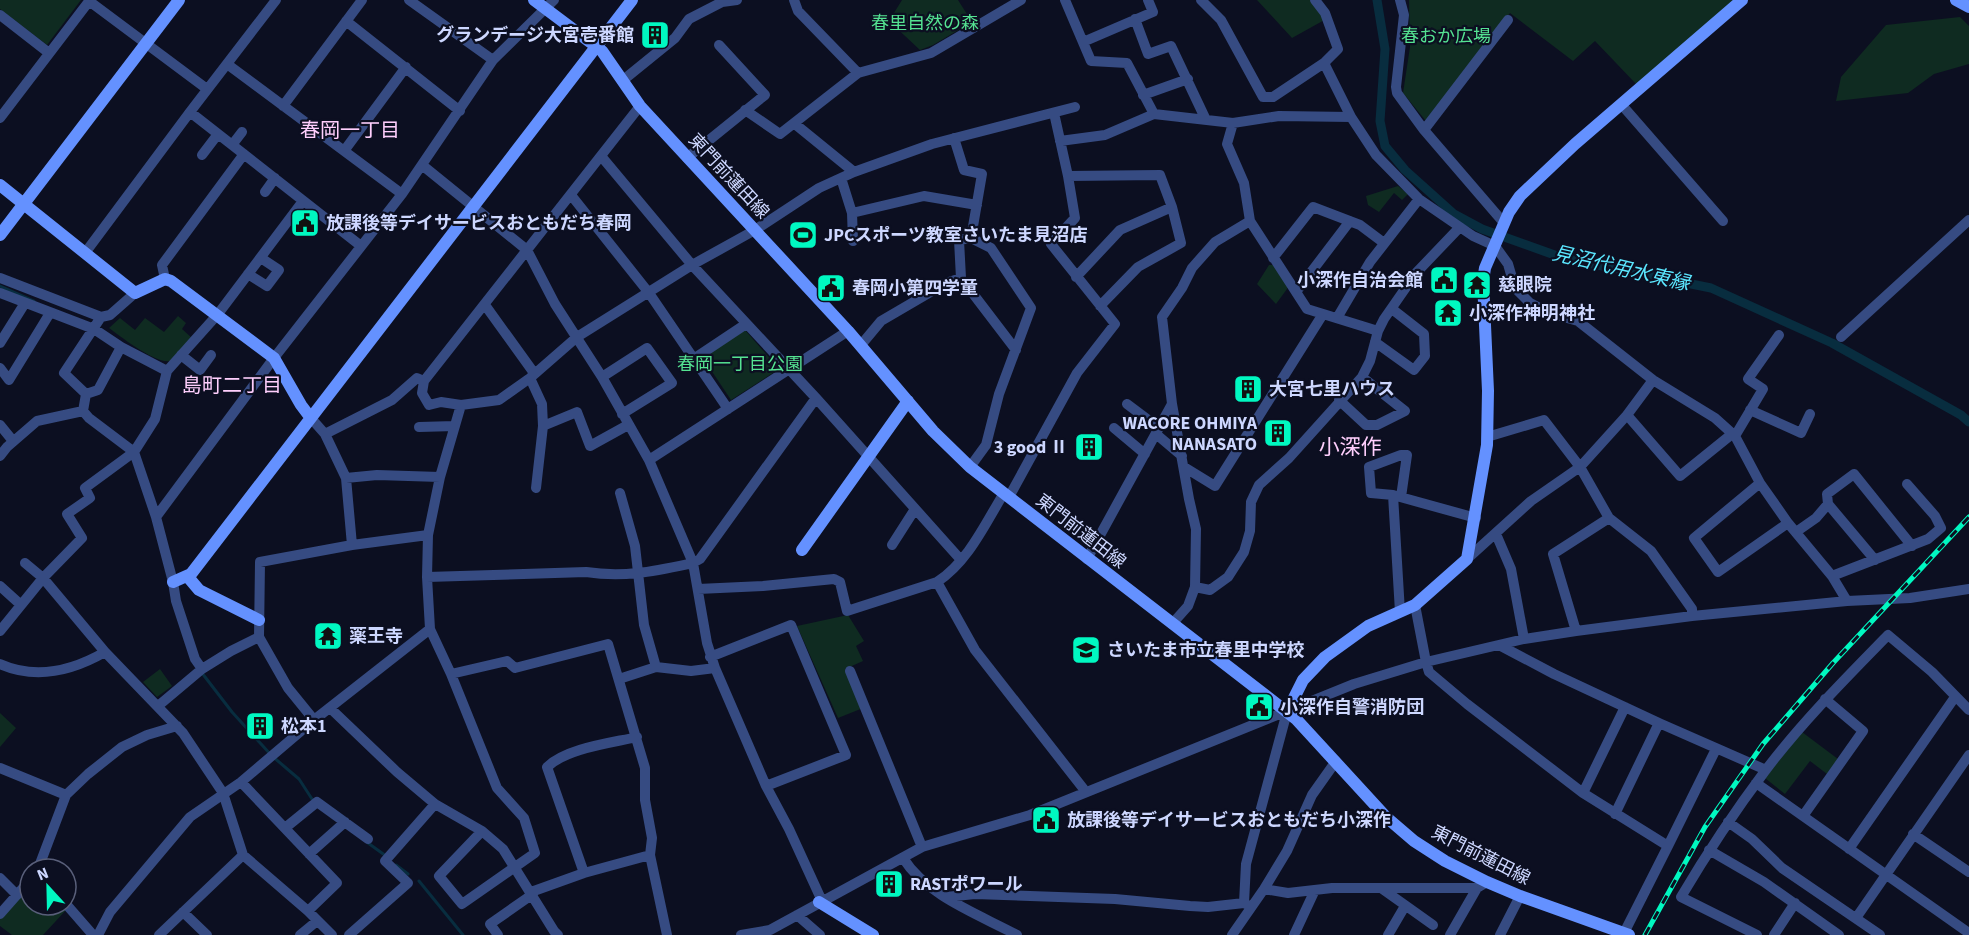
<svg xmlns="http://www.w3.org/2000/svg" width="1969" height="935" font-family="'Source Sans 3','Noto Sans JP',sans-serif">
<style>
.green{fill:#0f2b21}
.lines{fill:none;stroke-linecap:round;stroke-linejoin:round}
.stream{stroke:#082d3f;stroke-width:3}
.canal{stroke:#082d3f;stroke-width:9}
.street{stroke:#364b82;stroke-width:10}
.secondary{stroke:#6491ff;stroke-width:12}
.rail-casing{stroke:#00f8c1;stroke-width:5}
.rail{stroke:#0c0f21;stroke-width:3;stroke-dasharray:9;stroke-linecap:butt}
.labels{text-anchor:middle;stroke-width:4.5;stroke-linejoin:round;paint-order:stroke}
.park-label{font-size:18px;fill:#55e392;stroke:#0c0f21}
.poi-label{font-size:18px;font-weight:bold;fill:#cdd7ff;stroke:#0c0f21;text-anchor:start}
.street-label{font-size:18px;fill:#cdd7ff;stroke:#0c0f21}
.neighbourhood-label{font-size:20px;fill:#ffcffd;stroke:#0c0f21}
.water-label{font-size:20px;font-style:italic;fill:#5be7ff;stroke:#0c0f21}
.quarter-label{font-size:21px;fill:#ffcffd;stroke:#0c0f21}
</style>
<rect width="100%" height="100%" fill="#0c0f21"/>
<!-- green -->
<path class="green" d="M0,0H81L47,45L0,9Z
M902,0H958L972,22L933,45L920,50L889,21Z
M1257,0H1310L1328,18L1292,38Z
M1409,0H1735L1637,85L1595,41L1573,61L1510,13L1426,121L1403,93L1410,47Z
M1960,17L1969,26V64L1934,74L1908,93L1836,101L1841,77L1886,25Z
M1398,186L1408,194L1402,200L1394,193L1379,212L1368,205L1366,196Z
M1269,265H1274L1288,285L1287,289L1276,304L1257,284Z
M178,316L186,323L182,329L192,338C186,344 180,355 173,360C160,368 120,336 109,328L120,318L135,330L145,318L164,332Z
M745,330L779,369L731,400L703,358Z
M848,615L864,641L856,646L863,661L845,669L863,708L838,718L797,626Z
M160,669L172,686L157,697L143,682Z
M0,713L16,728L0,747Z
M1802,732L1838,759L1827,774L1810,761L1785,794L1765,778Z
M30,883V905H64L67,909L43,935H12L0,926V916Z"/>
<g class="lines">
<!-- stream -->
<path class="stream" d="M0,286L34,301
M202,673L232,712L272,756L299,779L312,799
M368,843L386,856
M396,865L408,874
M419,881L463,935"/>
<!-- canal -->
<path class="canal" d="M1377,0L1385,49L1380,121L1385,146L1405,170L1454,214L1482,229L1563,258L1711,288L1832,343L1961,415L1969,422"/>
<!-- street -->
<path class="street" d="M409,0L493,60
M794,0L798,11L858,73
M1065,0L1091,61L1127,63L1154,114
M1201,0L1221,20L1263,97H1273L1324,63L1338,49L1325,13L1315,0
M1400,0L1404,15L1396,87L1397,93L1424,130L1504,223
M89,1L207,89
M0,15L49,53
M1135,19L1148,54L1171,46L1206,120
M346,21L460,111
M1083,42L1153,12L1148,0
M1324,63L1351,117L1376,155L1419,199L1473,236L1495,246L1508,264L1515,288L1530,303L1549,313L1578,321L1653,380L1715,418L1735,436L1760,483L1788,523L1832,576L1847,601
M227,64L402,194
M622,81L675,38L689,19L722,2L737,0
M1143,95L1188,79
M1621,104L1723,221
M283,106L362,0
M745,110L780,134L858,73L931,53L1021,0
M190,112L361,246
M0,118L90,0
M1233,123L1227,144L1244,183L1250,221L1307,309L1378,331
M795,124L854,172
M1424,130L1508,20
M954,138L964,170L982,174L971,238
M1060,141L1105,135L1154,114L1233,123L1279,116L1351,117
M232,145L242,132
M344,151L406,67
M202,155L218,134
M601,156L692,265L816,398L961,560
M687,158L765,95L719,45
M422,165L527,250L555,304L602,377L649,460L693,563L707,643L715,668L766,786L789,829L822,901
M1068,176L1160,175L1172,207L1181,243L1138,267L1100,306
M841,178L852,213L853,241
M265,192L275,178
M571,195L649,293L728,409
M852,213L924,196L977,205
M85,253L190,112L276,0
M1273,258L1313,207L1360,225L1384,243
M248,274L267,286L279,270L261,258
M1076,277L1120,230L1172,207
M0,278L101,317
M961,278L959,240L971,238L991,248L1031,308L999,394L986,445L970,467
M165,279L162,265L244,154
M1296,292L1350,221
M0,293L94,329L121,347L167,371
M485,305L534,373
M1337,318L1370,262L1419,199
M1841,337L1969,220
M1375,342L1414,370L1425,356L1424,334L1392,309
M0,343L25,303
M861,345L881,321L946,283L961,278L1016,350
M181,355L200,370L211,355
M695,358L746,324
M0,368L9,380L50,313
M602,377L647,348L672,383L622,414
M530,378L542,404L543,426L536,488
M424,381L422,393L429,405L441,402L461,405L499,400L530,378L577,337L692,265L755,230L819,188L854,172L932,144L1075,107
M86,394L98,390L121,347
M1339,400L1366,425H1377L1405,411L1362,377
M1127,404L1159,428
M461,405L440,477L428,535L427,577L430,629L451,674L497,788L524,818L535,853L462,904L439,876L482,831
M1750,410L1801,433L1810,414
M83,411L86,394L64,373L101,317L110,315L135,293
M1627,415L1680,476L1732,434
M310,417L325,434L392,400L417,378L424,381L640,106
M0,425L13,441
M543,426L577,412L590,446L628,425
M419,427L455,426
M1114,428L1145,454
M325,434L346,478L352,545
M1156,434L1182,456
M1735,436L1763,389L1748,379L1779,335
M1487,437L1544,420L1580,467L1609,518L1651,551L1692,609V616
M0,456L7,447L37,421L83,411L89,418L134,452L156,517L173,582L176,601L195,659L202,669
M649,460L848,331
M1184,467L1215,486L1323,314
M346,478L377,475L440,477
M1760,483L1694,538L1718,572L1788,523
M620,493L635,546L644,625L656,667
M1393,495L1400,612
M1009,497L1077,373L1115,324L1051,244L1075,218L1068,176L1054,113
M1401,497L1407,455H1401L1369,467L1371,493L1393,495L1476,518
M1828,504L1827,494L1854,474L1912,546
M156,517L274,358L402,194L493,60L554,0
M1796,532L1816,518L1828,504L1875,560
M1496,534L1511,569L1524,639
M892,545L915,509
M1087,559L1172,404
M1467,559L1531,501L1580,467L1627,415L1653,380
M25,563L43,578L105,652L183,733L223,793L243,855L308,911L332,935
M1832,576L1928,539L1941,528L1935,516L1907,484
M427,577L586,572C625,578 655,571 693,563L700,559L816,398
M937,582L975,650L1086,792
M0,586L21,605
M1195,587L1210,590L1228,577L1244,552L1250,531L1251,502L1259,485L1289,458L1362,377L1370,361L1378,331L1384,319L1416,273L1459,228
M698,589L763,586L834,579L840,582L847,611L937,582C968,562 985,524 1004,493
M1415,605L1426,662L1429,672L1467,704L1583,793L1668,846L1716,749
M1172,624L1188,606L1195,587L1196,529L1189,499L1172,404L1162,317L1182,288L1192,268L1215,242L1250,221
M0,631L43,578L82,538L67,514L90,498L85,488L134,452L155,419L167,371L218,314L303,201
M1576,631L1553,554L1609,518
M1499,645L1554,674L1659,723L1766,770
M710,657L791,625L846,755L766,786
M0,664C36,680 72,671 105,652
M850,671L922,847
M451,674L507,661L515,668L608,644L645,768V800L652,838L650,855L667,935
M619,679L656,667L691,671L715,668
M158,706L202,669L231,651L259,637
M330,708L397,772L435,804L482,831L503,849L554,931L558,935
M314,720L288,688L259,637L260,562L352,545L428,535
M0,768L66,795
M241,782L337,883L308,911
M1756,783L1969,933
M1583,793L1625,707
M1615,814L1659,723
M1803,816L1863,731L1825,699
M1728,822L1752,839L1782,868L1880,935
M285,828L317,802L368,839
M1913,834L1969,872
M1849,849L1955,697
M1709,850L1764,882L1839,935
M309,854L345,822
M903,858C927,896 978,914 1017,935
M38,869L66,795L88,774L122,747L147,735L177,726
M584,873L547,767C567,748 611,743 637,737
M0,878L17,895
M1381,888L1433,925
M1264,889L1288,893L1332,888H1477L1487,882
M531,892L584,873L650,855
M946,897L975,894L1115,899L1190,906L1208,907L1244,903L1251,907
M1244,903L1246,864L1287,712
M66,904L93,935
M183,912L207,935
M0,914L30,880
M797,915L820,935
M1856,918L1969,755
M1624,933L1668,846
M98,935L110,912L190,817L241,782L314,720L430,629
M159,935L243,855
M300,935L317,921
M349,935L408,883L385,861L435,804
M498,935L490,924L533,894
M741,935L770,930L922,847L1030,815L1354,684L1426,662L1524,639L1576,631L1692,616L1847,601L1910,598L1969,589
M1232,935L1264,889L1287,851L1312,795L1336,761
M1294,935L1315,890
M1388,935L1405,906
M1450,935L1477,888
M1500,935L1520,896
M1757,935L1681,897C1707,853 1735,811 1765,771C1802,722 1846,678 1888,635L1932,672L1969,710
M1774,935L1795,903"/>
<!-- secondary -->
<path class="secondary" d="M534,0L602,51L640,106L848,331L933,431L970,467L1296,719L1386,817L1414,841L1445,861L1487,882L1520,896L1629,935
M1956,0L1969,7
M0,185L135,293L165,279L171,281L274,358L301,405L310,417
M0,235L179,0
M802,550L908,401
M188,577L199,590L259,620
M173,582L191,574L632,0
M1287,712L1303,680L1325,657L1368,626L1415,605L1467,559L1487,445L1488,391L1483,281L1485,268L1509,212L1520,196L1575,144L1742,0
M819,902L873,935"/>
<!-- rail casing -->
<g class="rail-casing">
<path id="rail" d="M1645,935L1705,827L1763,744L1833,663L1969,517"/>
</g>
<!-- rail -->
<use href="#rail" class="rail"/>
</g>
<!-- icons -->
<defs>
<g id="building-square" transform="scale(1.5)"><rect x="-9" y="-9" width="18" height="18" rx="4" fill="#00f8c1" stroke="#0c0f21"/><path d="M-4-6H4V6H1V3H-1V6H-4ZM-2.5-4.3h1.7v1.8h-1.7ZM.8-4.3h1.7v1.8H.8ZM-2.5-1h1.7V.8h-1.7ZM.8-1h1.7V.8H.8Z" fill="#111"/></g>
<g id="civic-square" transform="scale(1.5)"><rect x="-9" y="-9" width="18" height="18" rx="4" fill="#00f8c1" stroke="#0c0f21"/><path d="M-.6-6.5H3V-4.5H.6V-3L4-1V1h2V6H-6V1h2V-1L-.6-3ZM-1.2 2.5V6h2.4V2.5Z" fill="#111"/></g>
<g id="stadium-square" transform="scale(1.5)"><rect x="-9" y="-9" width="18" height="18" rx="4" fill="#00f8c1" stroke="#0c0f21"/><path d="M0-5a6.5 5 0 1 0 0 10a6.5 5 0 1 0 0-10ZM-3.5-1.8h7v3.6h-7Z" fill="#111"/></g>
<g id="temple-square" transform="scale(1.5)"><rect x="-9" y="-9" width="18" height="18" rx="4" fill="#00f8c1" stroke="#0c0f21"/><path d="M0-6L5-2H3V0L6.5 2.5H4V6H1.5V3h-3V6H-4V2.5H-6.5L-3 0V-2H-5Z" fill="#111"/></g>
<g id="school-square" transform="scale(1.5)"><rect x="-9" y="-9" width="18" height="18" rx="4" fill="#00f8c1" stroke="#0c0f21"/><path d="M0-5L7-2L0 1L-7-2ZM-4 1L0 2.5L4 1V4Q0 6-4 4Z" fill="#111"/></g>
</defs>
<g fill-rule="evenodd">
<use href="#building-square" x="655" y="35"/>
<use href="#civic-square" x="305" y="223"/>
<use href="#stadium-square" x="803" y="235"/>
<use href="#civic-square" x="1444" y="280"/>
<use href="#temple-square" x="1477" y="285"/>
<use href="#civic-square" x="831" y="288"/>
<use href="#temple-square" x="1448" y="313"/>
<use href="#building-square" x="1248" y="389"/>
<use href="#building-square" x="1278" y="433"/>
<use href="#building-square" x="1089" y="447"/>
<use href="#temple-square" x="328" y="636"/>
<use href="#school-square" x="1086" y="650"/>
<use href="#civic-square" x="1259" y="707"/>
<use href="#building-square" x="260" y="726"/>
<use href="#civic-square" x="1046" y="820"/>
<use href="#building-square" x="889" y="884"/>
</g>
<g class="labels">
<!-- park labels -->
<g class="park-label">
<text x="925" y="29">春里自然の森</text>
<text x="1446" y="42">春おか広場</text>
<text x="740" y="370">春岡一丁目公園</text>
</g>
<!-- poi labels -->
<g class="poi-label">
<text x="634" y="41" text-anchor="end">グランデージ大宮壱番館</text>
<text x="326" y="229">放課後等デイサービスおともだち春岡</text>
<text x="824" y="241">JPCスポーツ教室さいたま見沼店</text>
<text x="1423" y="286" text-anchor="end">小深作自治会館</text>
<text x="1498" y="291">慈眼院</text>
<text x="852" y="294">春岡小第四学童</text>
<text x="1469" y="319">小深作神明神社</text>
<text x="1269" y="395">大宮七里ハウス</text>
<text x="1257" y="429" text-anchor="end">WACORE OHMIYA<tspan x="1257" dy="21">NANASATO</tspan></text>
<text x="1068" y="453" text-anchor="end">3 good Ⅱ</text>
<text x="349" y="642">薬王寺</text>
<text x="1107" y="656">さいたま市立春里中学校</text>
<text x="1280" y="713">小深作自警消防団</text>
<text x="281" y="732">松本1</text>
<text x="1067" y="826">放課後等デイサービスおともだち小深作</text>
<text x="910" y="890">RASTポワール</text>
</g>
<!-- street labels -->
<g class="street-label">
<text transform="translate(729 176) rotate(47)" y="6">東門前蓮田線</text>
<text transform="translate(1081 531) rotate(38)" y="6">東門前蓮田線</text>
<text transform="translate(1481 855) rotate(27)" y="6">東門前蓮田線</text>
</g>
<!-- neighbourhood labels -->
<g class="neighbourhood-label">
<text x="350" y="137">春岡一丁目</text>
<text x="232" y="392">島町二丁目</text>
</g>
<!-- water labels -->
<g class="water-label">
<text transform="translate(1621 268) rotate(13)" y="7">見沼代用水東縁</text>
</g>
<!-- quarter labels -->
<g class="quarter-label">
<text x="1350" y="454">小深作</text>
</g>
</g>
<!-- north arrow -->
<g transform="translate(48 887) rotate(338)"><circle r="28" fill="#0c0f21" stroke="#595f7a" stroke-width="1.5"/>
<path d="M0-4.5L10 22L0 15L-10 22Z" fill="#00f8c1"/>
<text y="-9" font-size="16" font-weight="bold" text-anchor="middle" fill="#cdd7ff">N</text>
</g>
</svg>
